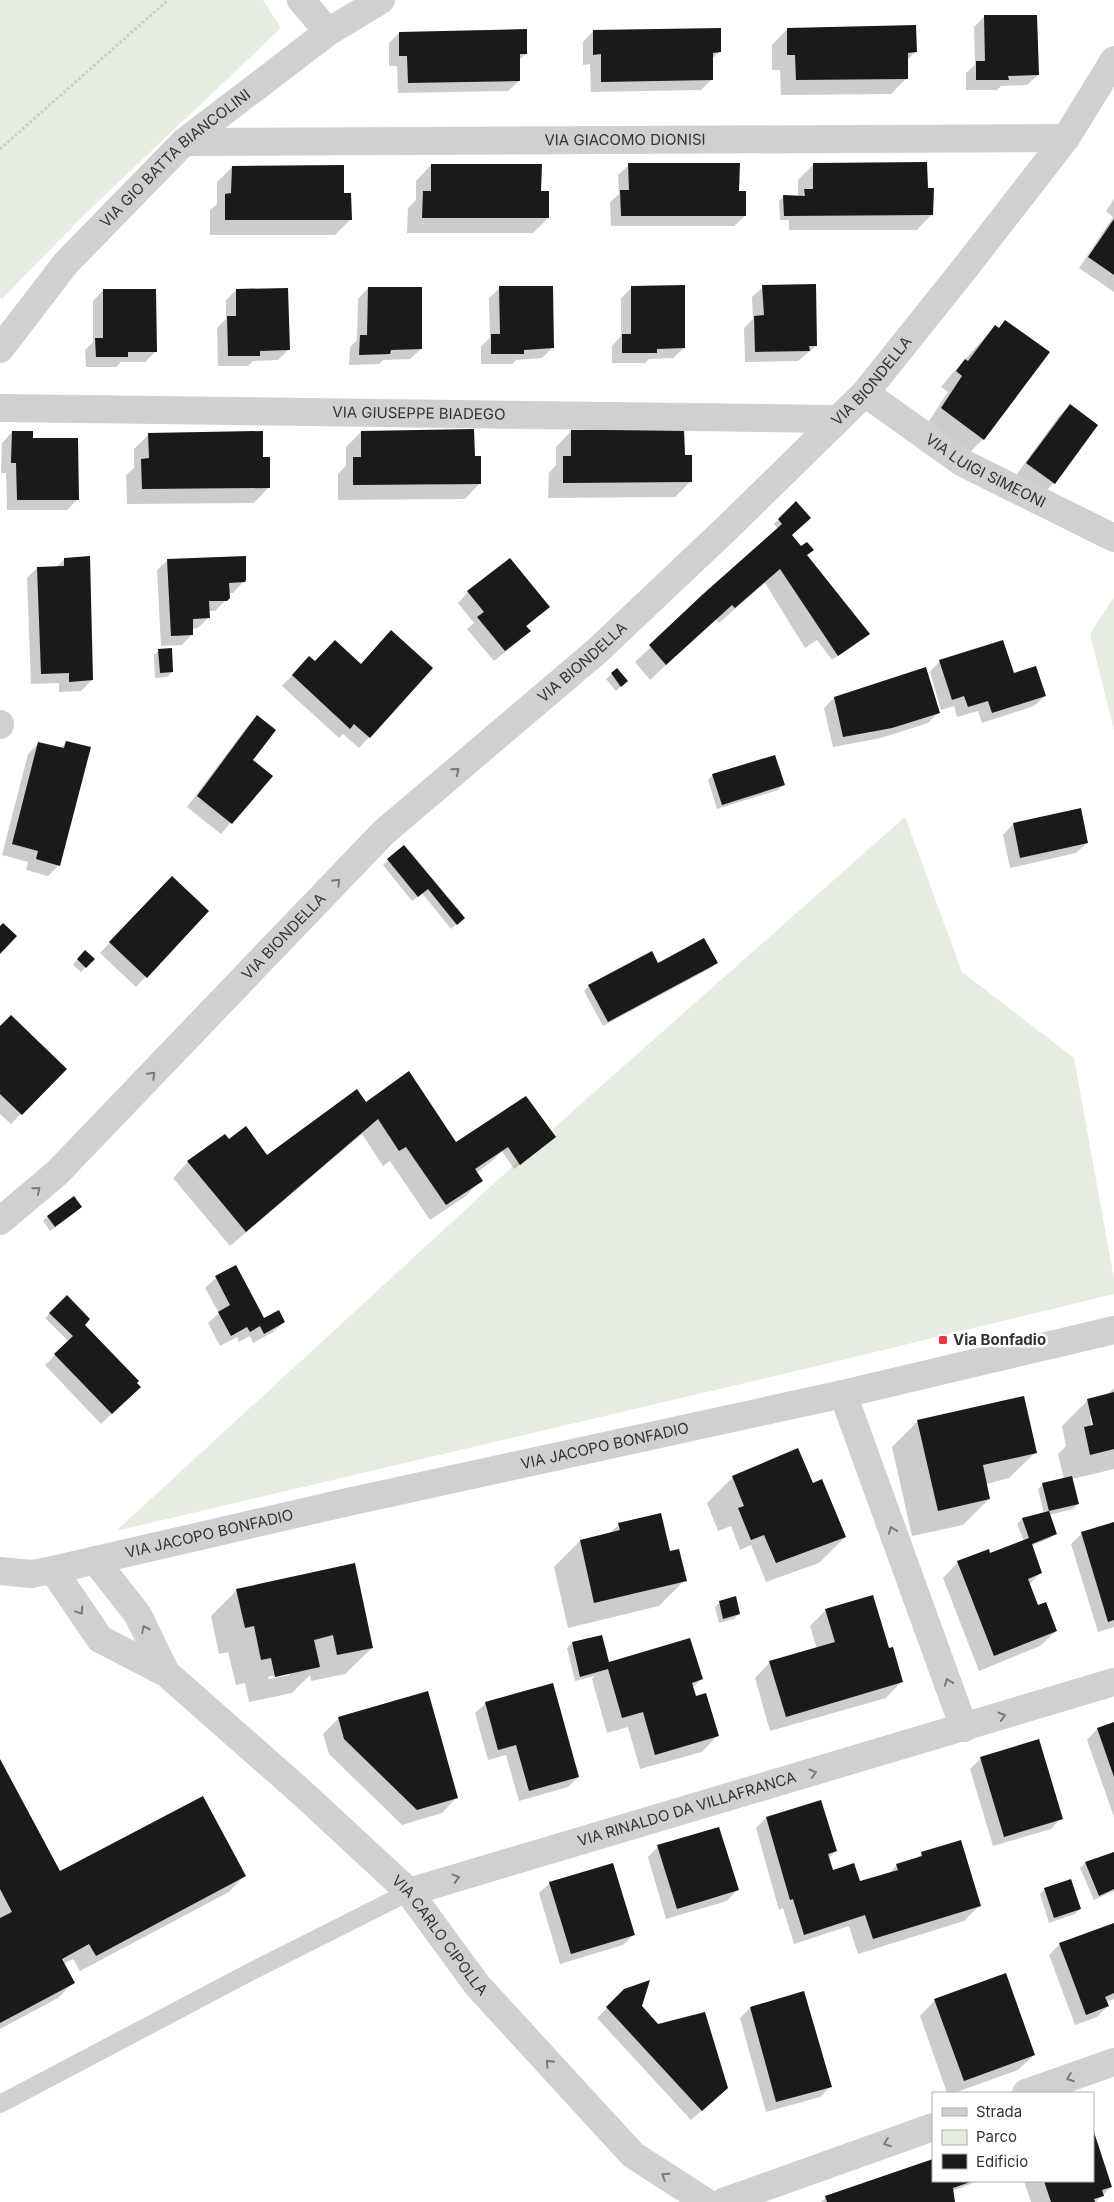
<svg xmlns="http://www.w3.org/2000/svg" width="1114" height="2202" font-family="Inter,sans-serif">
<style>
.green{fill:#e6ecdf}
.shadow{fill:#0003;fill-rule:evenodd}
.building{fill:#1a1a1a}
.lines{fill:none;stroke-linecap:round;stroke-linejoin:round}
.path{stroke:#cdcdcd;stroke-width:3;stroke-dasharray:2.5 2.5;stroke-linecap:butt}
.service{stroke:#d0d0d0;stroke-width:18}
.minor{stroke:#d0d0d0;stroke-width:28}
.tertiary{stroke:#d0d0d0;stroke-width:28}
.oneway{stroke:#7a7a7a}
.poi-dot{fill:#e63946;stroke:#fff;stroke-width:2}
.labels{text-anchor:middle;stroke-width:5;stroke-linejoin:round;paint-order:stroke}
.street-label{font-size:15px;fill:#333;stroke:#fff}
.poi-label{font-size:15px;font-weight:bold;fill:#333;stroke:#fff;text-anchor:start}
</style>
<rect width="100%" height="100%" fill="#fff"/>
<!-- green -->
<path class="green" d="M0,0H263L281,28L86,213L2,299L0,297Z
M1114,597V730L1090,634Z
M905,817L962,972L1074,1058L1114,1279V1294L834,1362L116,1531L574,1110Z"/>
<!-- shadow -->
<path class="shadow" d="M985,16L1038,75L1027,85L1001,86L997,90H966V73L975,65L974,27Z
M787,29L915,52L907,60V78L891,94L781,95L780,70H772V45Z
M593,31L719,52L712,59V79L701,90L591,92L590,64L583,65V42Z
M399,33L526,54L518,61L519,81L508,91L398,93L397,66H389V43Z
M814,164L926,190L932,214L917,230H789V220H780L779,201L784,196L798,197V180Z
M431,165L540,193L548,218L533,233H407L408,208L416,200V181Z
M629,165L738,192L745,216L734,226H611L610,202L619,194L618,175Z
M232,167L343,194L351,219L335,235H210V210L217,204V182Z
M1114,199V292L1079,268L1113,217L1106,211Z
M632,287L684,348L673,358L649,359L645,363H612V346L621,336V298Z
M763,287L816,346L798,361L745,362L744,328L753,319L752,297Z
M368,288L421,349L410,359L383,360L379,364L349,365L350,347L357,340L358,299Z
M500,288L553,347L542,358L516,360L512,364H481V346L490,338L489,298Z
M103,290L156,351L145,362H121L116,367H86L85,350L93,342V301Z
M236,290L289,349L278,360L253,361L248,366H218L217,328L226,319V300Z
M1006,321L983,439L968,454L927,424L948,392L941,387L950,376L995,326L998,329Z
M1070,405L1054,483L1044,493L1017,474L1059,416Z
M571,431L691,481L675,497L548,498L549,473L556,465V447Z
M12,432L32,440L77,500L67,510H7L6,473H1L2,443Z
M361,432L474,457L480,483L465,499L338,500V474L346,466V447Z
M149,434L262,458L269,487L254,503L127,504L126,475L134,468V449Z
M796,502L790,535L801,548L812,550L806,556L868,634L832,660L817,640L805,648L765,583L719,623L715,619L650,680L635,662L778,529L774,524Z
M65,559L92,680L81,691L59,692V683L31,684L27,578L37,568L56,567Z
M168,560L245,580L233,593H228L229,597L215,611H208V618L198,628L192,629V634L182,645L161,646L157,570Z
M468,592L548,607L526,627L529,631L519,641L494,661L467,629L474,623L458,603Z
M159,650L172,672L167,677L155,678L154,655Z
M940,661L1013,675L1045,696L1034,706L982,723L978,711L957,717L954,706L941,710L930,672Z
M315,663L360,665L431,668L359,748L343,734L339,738L282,686L299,668Z
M617,670L626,681L616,691L606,679Z
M834,698L939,712L928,723L881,738L833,747L824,708Z
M257,716L251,760L271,776L221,834L187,807L247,727Z
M66,742L59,865L48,876L26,870L28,862L2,855L28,754L39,743L60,749Z
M713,775L783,785L778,790L717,809L708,780Z
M1013,824L1087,843L1076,853L1010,868L1003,835Z
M404,847L458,923L451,929L422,893L412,901L383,865Z
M161,888L207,911L136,987L100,953Z
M80,956L93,959L81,972L73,965Z
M716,963L711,968L603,1026L584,991L589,986L658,965Z
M0,1027L65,1069L11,1124L0,1114Z
M366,1103L456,1144L555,1137L514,1169L502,1151L491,1162L476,1173L481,1180L466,1196L430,1220L390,1161L383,1166L362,1134L230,1246L173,1178L188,1162L229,1141L261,1159Z
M76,1212L50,1231L43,1221L48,1216Z
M216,1278L264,1320L284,1322L273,1332L253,1343L250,1336L239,1342L237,1337L220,1346L208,1323L219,1313L205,1288Z
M67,1297L83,1325L139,1387L101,1424L45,1365L69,1342L45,1318Z
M1114,1388V1469L1072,1479L1078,1504L1073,1509L1049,1515L1055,1533L1050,1538L1031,1546L1041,1572L1029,1585L1037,1607L1056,1631L1040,1646L979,1671L943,1578L958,1562L990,1555L1024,1541L1017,1524L1022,1519L1044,1514L1038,1489L1043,1484L1064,1479L1058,1454L1066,1446L1062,1426L1088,1400L1107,1395ZM1092,1414L1096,1431H1093L1090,1416Z
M918,1421L1036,1452L1009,1478L986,1484L989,1499L963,1525L912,1536L892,1447Z
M733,1477L812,1484L845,1537L819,1563L766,1582L751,1545L740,1550L731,1526L718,1531L707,1503Z
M619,1524L669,1553L685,1580L659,1606L568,1628L554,1567L580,1541L609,1534Z
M1114,1524V1627L1098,1632L1071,1544L1082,1533Z
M237,1590L372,1648L345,1674L311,1681L310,1675L292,1693L249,1702L245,1683L236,1685L228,1652L219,1654L211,1616ZM290,1672V1675L269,1679L268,1677Z
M720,1602L739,1614L734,1619L719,1623L715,1607Z
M826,1610L888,1650L901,1682L886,1698L770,1731L755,1678L770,1662L817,1649L810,1626Z
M601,1636L605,1664L701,1679L692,1688L695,1697L717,1736L702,1752L640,1769L628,1727L607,1733L592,1679L595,1676L575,1681L567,1648L572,1643Z
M486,1703L578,1777L568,1787L519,1801L506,1755L488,1760L475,1713Z
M339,1718L457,1797L442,1813L402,1825L329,1754L323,1734Z
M1114,1724V1817L1087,1740L1097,1729Z
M980,1759L1061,1818L1051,1829L993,1846L970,1769Z
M0,1762L59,1873L244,1876L229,1892L80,1971L73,1959L63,1964L73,1983L58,1998L0,2029Z
M766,1818L836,1851L828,1859L832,1872L856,1884L887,1875L897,1865L916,1859L922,1854L979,1906L964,1921L858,1954L849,1926L794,1944L783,1908L779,1910L756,1828Z
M658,1847L737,1890L727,1901L666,1919L648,1857Z
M1114,1854V1891L1094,1900L1080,1868L1085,1863Z
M550,1883L633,1935L623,1945L560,1964L539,1893Z
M1045,1889L1080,1909L1075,1914L1049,1923L1040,1894Z
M1114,1924V1999L1106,2002L1108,2006L1097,2017L1075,2025L1049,1955L1060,1944Z
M625,1990L716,2098L691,2120L597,2018Z
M804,1992L831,2086L820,2097L766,2112L740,2018L750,2008Z
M935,2000L1034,2055L1018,2070L954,2093H947L920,2016Z
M1093,2132L1111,2187L1096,2202H1031L1024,2181H1093Z
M933,2161V2181H978L952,2191L954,2202H821L825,2198Z"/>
<!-- building -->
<path class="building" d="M984,15H1037L1039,75L1008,76L1009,80H976V61H985Z
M916,25L917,52L908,53V79L796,80L795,55H787V28Z
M721,28V52L713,53V80L601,82V54L593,55V30Z
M527,29V54H520V81L408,83L407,56H399V32Z
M927,162L928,188H934L933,215L784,216L783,195L805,196L804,189H813V163Z
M628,163H740L739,191H746V216H621L620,190H629Z
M431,164H542L541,191H549V218H422L423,191H431Z
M344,165V193H351L352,220H225V194L231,193L232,166Z
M1114,219V275L1088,257Z
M816,284L817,346H809L810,351L755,352L754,316L764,315L762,285Z
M685,285V348L657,349V353H622V334H631V286Z
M499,286H553L554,348L524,350V354H491V334H500Z
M368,287H422V349L391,350L390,354L359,355L360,335H367Z
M288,288L290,350L260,351V356H228L227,316H236V289Z
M103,289H156L157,352H128V357H96L95,338H103Z
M1005,320L1050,352L984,440L941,408L962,376L956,371L965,359L968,361L995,325L999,328Z
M1070,404L1098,425L1055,484L1026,463Z
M474,429L475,456H481V484L353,485V457H361V431Z
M684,429L685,455H692V482L563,483V456H571V430Z
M12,431H33V438H78L79,500H17L16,463H11Z
M263,431V457H270V488L142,489L141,459L149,458L148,433Z
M796,501L811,518L792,535L801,546L807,542L814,550L807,555L870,634L838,656L780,569L735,608L732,605L666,665L649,645L702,595L782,524L778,519Z
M90,556L93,680L69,682V673L41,674L37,567L64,566V558Z
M246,556V580L245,582L229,583L230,598L227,601H209L210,618L193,619V635L171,636L167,559Z
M510,558L550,607L526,626L531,631L505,651L477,617L484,612L467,591Z
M391,630L433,668L370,738L354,724L350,729L292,675L309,656L315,661L335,640L361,664Z
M1003,640L1014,673L1036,666L1046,696L992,713L988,701L968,707L964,696L952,700L939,660Z
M172,648L173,672L160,673L158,649Z
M926,667L940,713L892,728L843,737L834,697Z
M617,668L628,681L621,687L611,673Z
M257,715L276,730L253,760L273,776L232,824L197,796Z
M66,741L91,747L60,866L36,859L38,851L12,844L38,742L64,748Z
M775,755L785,785L722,805L712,774Z
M1081,808L1088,843L1020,858L1013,823Z
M404,845L465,918L457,925L428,889L418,897L387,859Z
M172,876L209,911L147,978L109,942Z
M3,923L17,936L0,954V926Z
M704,938L718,963L608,1022L588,985L652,951L658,963Z
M85,950L95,959L86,968L77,959Z
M11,1015L67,1069L22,1115L0,1094V1026Z
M409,1071L456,1142L526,1096L556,1137L520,1165L508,1147L475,1169L483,1181L446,1205L406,1147L399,1151L378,1119L246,1232L187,1161L225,1134L229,1139L246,1126L267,1155L357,1089L366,1102Z
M74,1196L82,1207L55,1227L47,1216Z
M236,1265L264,1318L279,1310L285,1322L264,1334L260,1326L250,1332L247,1327L231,1336L218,1312L230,1305L215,1276Z
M67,1295L90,1319L85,1325L139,1381L137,1383L141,1387L112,1414L54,1354L73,1336L49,1313Z
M1114,1392V1449L1090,1455L1084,1427L1093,1425L1087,1399Z
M1024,1396L1037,1453L983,1465L990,1499L938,1511L917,1420Z
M798,1448L813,1483L822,1479L846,1537L776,1563L764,1535L751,1540L738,1508L744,1506L732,1476Z
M1072,1476L1079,1504L1049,1511L1042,1483Z
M1049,1511L1057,1534L1032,1544L1042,1573L1028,1579L1038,1605L1046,1602L1057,1631L994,1656L957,1561L989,1549L990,1553L1029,1538L1022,1518Z
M661,1513L670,1551L679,1549L687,1581L594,1603L580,1540L620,1530L618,1523Z
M1114,1522V1620L1108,1622L1081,1532Z
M355,1563L373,1648L337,1655L333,1635L314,1640L320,1667L275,1677L271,1658L261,1660L254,1626L245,1628L236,1589Z
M873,1595L889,1648L893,1647L903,1682L786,1717L769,1661L835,1642L825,1609Z
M736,1596L740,1614L723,1619L719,1601Z
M602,1635L609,1662L690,1638L703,1679L692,1683L696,1696L706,1693L719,1736L655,1755L643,1712L622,1718L608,1669L580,1677L572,1642Z
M553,1683L579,1777L529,1791L516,1745L498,1750L485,1702Z
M428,1691L458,1798L417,1810L344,1739L338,1717Z
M1114,1722V1777L1097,1728Z
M1039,1739L1063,1819L1004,1837L980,1757Z
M0,1759L60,1871L203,1796L246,1876L96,1956L89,1944L62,1959L75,1983L0,2023V1918L12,1912L0,1889Z
M821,1800L837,1851L828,1854L833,1870L854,1863L860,1881L898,1870L896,1864L922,1856L921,1852L961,1840L981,1906L873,1939L865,1915L804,1935L793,1899L790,1900L766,1817Z
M719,1827L739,1890L677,1909L657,1845Z
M1114,1852V1889L1099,1896L1085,1862Z
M613,1863L635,1935L571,1954L549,1882Z
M1071,1879L1081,1909L1054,1918L1044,1888Z
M1114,1923V1993L1105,1997L1109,2006L1086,2015L1059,1943Z
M1006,1973L1035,2055L964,2081L934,1999Z
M650,1980L642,2006L658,2024L705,2012L728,2088L702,2111L606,2007L624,1989Z
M804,1991L832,2087L776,2102L750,2007Z
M1093,2129L1112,2187L1102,2190L1104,2196L1094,2199L1095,2202H1051L1044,2181H1093Z
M933,2159V2181H973L953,2188L955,2202H827L825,2196Z"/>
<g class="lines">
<!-- path -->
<path class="path" d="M0,149L168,0"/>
<!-- service -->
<path class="service" d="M0,2104L254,1970L409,1892"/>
<!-- minor -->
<g class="minor">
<path d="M301,0L328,32"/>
<path id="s1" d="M184,142L1066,138"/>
<path id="s2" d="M0,349L66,263L184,142L328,32L381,0"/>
<path id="s3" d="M865,393L963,463L1114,538"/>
<path id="s4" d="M0,408L838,419"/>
<path d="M0,724V725"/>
<path id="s5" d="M0,1221L57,1173L384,832L597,651L726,529L865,393L965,268L1066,138L1114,60"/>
<path d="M843,1394L964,1728"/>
<path d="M95,1560L138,1615L166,1673"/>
<path id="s6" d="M53,1570L100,1639L166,1673L300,1791L409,1892L477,1985L633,2155L706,2202"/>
<path id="s7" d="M409,1892L1114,1682"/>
<path d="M1026,2093L1114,2062"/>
<path d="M723,2202L933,2127"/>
</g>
<!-- tertiary -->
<path class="tertiary" id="s8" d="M0,1571L31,1574L53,1570L339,1504L843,1394L1114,1330"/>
</g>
<!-- one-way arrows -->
<defs><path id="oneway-chevron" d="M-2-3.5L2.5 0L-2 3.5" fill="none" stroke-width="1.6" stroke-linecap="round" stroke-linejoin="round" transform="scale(1.25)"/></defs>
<g class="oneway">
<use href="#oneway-chevron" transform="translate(456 771) rotate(-40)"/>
<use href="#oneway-chevron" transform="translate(337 882) rotate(-46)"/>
<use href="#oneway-chevron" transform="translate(152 1075) rotate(-46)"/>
<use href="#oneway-chevron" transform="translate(37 1190) rotate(-40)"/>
<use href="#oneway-chevron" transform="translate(892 1530) rotate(-110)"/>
<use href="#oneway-chevron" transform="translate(80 1611) rotate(56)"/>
<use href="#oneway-chevron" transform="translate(145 1629) rotate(-116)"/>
<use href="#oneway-chevron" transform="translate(948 1682) rotate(-110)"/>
<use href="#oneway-chevron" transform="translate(1002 1716) rotate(-17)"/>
<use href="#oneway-chevron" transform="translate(813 1773) rotate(-16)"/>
<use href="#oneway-chevron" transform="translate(456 1878) rotate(-16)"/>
<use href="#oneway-chevron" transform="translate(549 2063) rotate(-133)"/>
<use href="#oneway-chevron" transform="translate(1070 2078) rotate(160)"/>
<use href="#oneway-chevron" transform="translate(887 2143) rotate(160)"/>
<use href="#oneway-chevron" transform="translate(665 2176) rotate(-147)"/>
</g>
<!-- markers -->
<rect class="poi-dot" x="938" y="1335" width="10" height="10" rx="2.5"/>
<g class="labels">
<!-- street labels -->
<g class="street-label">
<text dy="5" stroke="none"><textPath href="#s1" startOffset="441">VIA GIACOMO DIONISI</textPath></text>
<text dy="5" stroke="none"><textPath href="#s2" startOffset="260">VIA GIO BATTA BIANCOLINI</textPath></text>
<text dy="5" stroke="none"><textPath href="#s5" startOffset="1212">VIA BIONDELLA</textPath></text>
<text dy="5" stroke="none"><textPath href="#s4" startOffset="419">VIA GIUSEPPE BIADEGO</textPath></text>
<text dy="5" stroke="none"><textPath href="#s3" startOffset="144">VIA LUIGI SIMEONI</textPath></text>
<text dy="5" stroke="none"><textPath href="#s5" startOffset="808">VIA BIONDELLA</textPath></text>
<text dy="5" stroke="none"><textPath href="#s5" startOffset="402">VIA BIONDELLA</textPath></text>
<text dy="5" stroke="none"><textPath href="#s8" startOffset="619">VIA JACOPO BONFADIO</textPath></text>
<text dy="5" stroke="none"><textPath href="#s8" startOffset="214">VIA JACOPO BONFADIO</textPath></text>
<text dy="5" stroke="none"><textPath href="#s7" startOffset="290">VIA RINALDO DA VILLAFRANCA</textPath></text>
<text dy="5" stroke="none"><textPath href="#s6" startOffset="538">VIA CARLO CIPOLLA</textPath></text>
</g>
<!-- poi labels -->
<g class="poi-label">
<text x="953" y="1345">Via Bonfadio</text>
</g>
</g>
<!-- legend -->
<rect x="932" y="2092" width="162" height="90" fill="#ffffff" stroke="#adadad"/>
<rect x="942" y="2108" width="25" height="8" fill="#d0d0d0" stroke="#adadad"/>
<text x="976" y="2117" font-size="15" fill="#333333">Strada</text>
<rect x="942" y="2130" width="25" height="15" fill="#e6ecdf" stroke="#adadad"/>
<text x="976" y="2142" font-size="15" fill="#333333">Parco</text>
<rect x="942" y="2154" width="25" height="15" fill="#1a1a1a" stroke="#adadad"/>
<text x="976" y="2167" font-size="15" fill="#333333">Edificio</text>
</svg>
